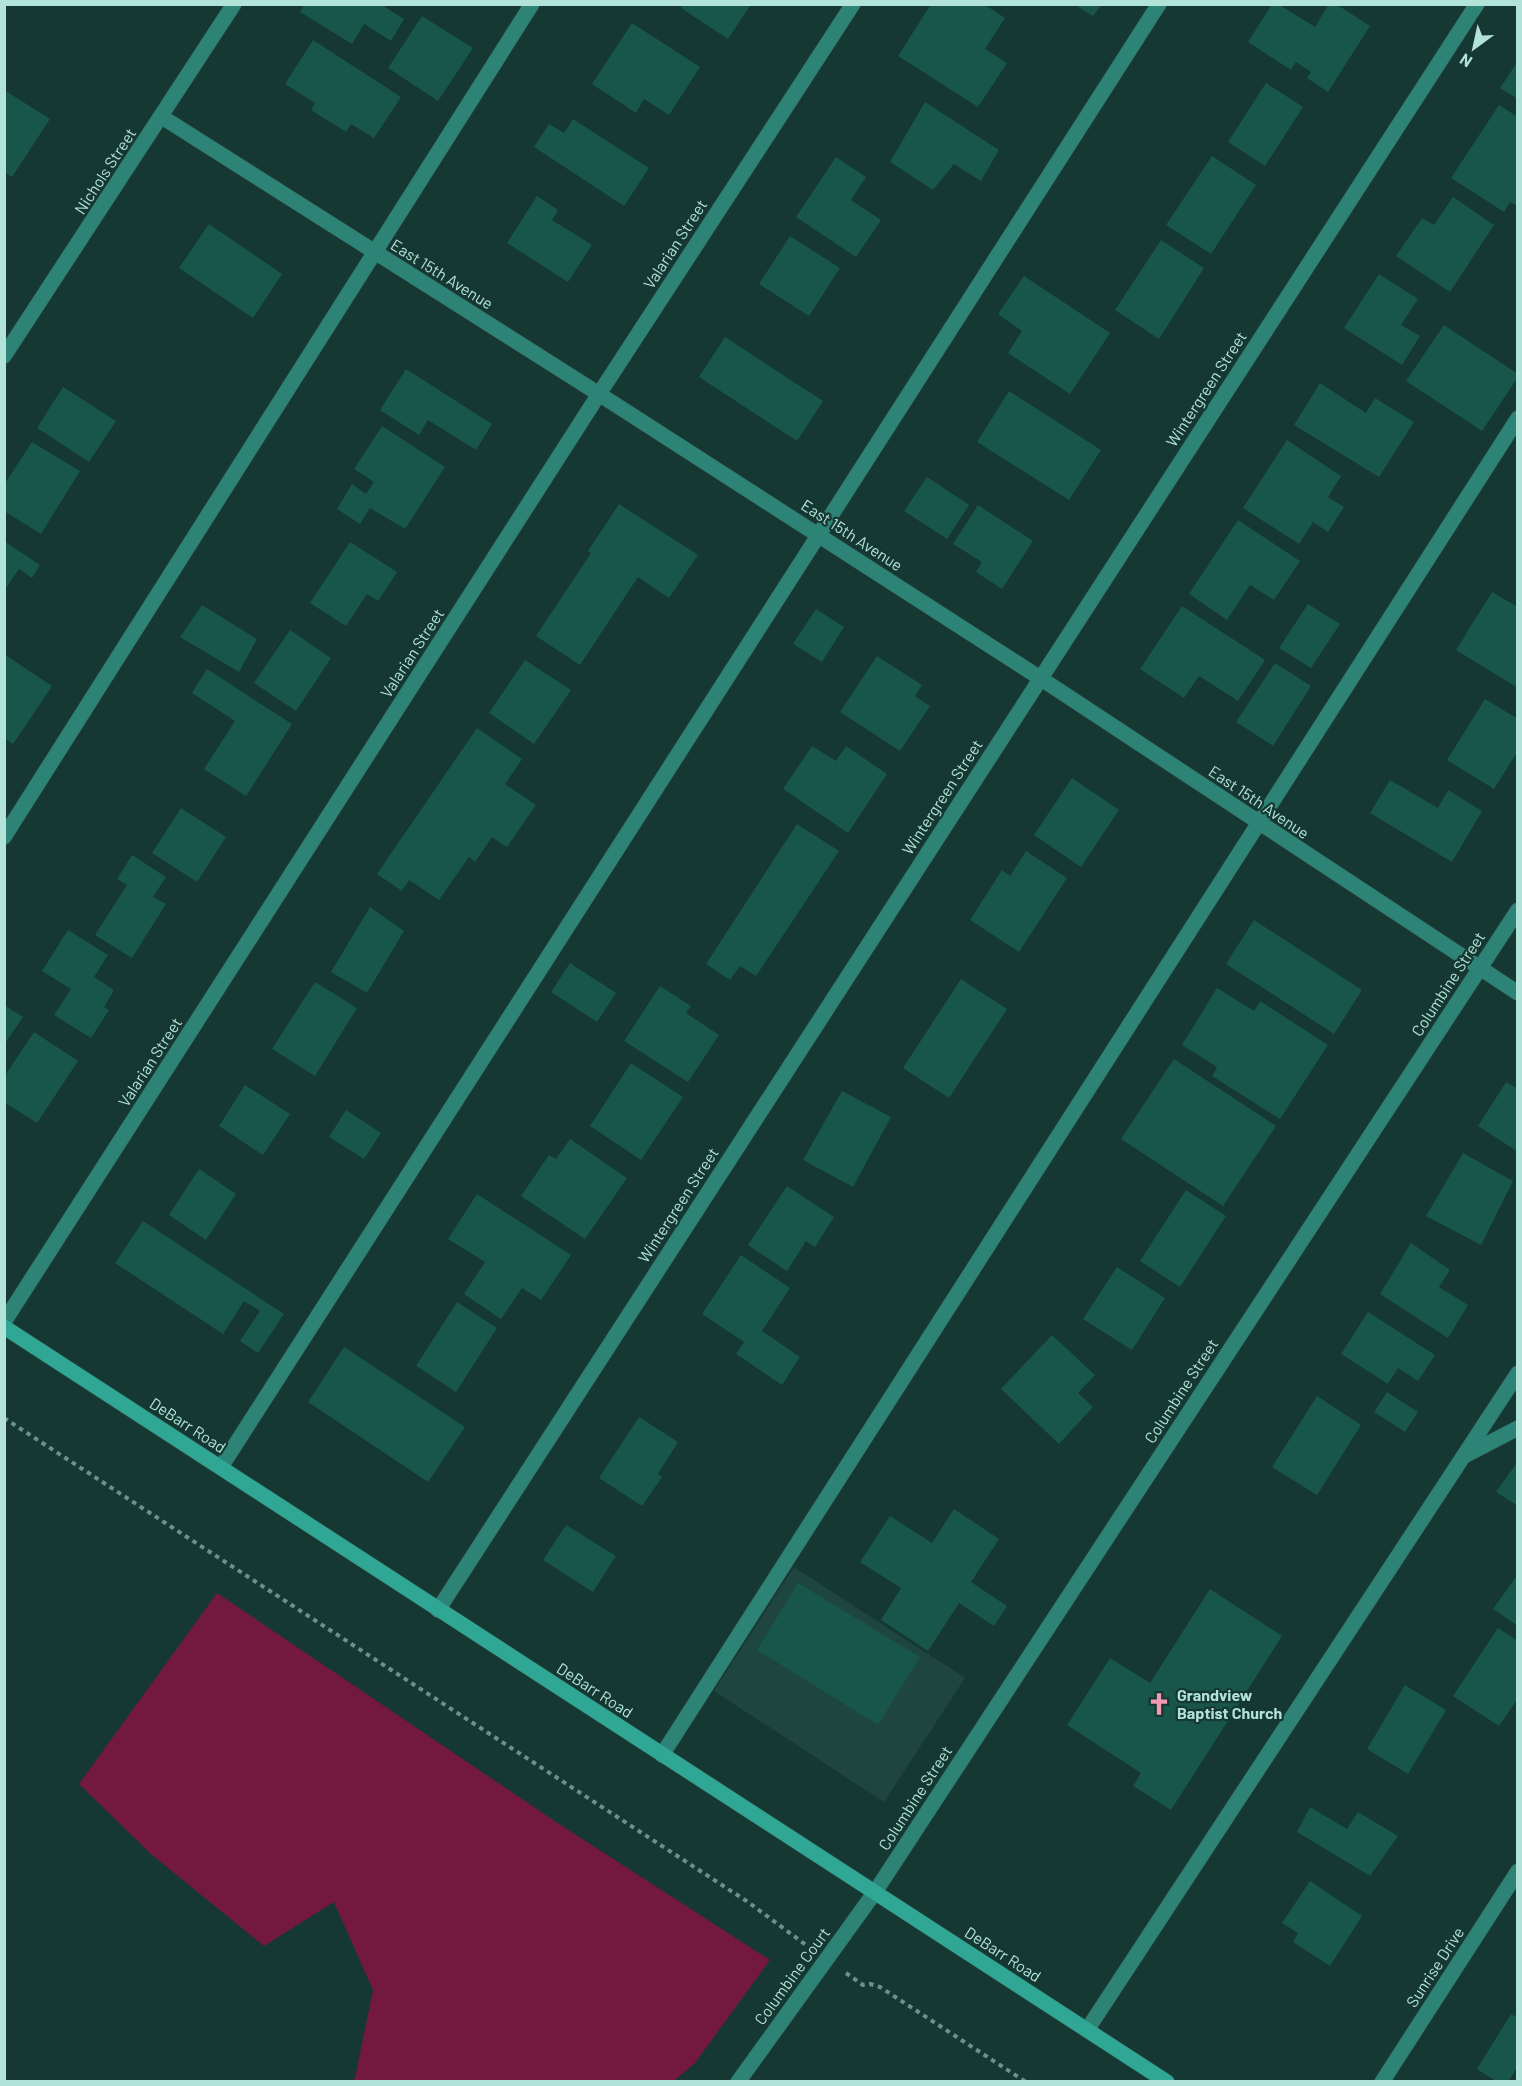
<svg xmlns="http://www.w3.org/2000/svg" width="1522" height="2086" font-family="Barlow,sans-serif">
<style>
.built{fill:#1e463f}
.green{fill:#73193e}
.building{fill:#18554b}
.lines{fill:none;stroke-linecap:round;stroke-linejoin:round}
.minor-casing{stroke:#32564f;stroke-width:16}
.major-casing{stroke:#32564f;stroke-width:16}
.path{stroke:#68928a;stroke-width:4;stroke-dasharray:4.5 4.5;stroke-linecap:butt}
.minor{stroke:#2d8376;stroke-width:15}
.major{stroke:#30a795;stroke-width:15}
.labels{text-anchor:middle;stroke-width:4.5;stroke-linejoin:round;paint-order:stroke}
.street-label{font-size:16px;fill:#b2e3d9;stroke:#153832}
.poi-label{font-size:16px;font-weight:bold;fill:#b2e3d9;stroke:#153832;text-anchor:start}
</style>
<rect width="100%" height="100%" fill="#153832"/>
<!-- built -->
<path class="built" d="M794,1567L965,1678L884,1802L714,1691Z"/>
<!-- green -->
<path class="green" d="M217,1593L553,1820L770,1960L695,2063L674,2081H352L355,2078L373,1990L334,1902L264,1946L152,1855L79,1784Z"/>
<!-- building -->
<path class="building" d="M304,4H386L385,7L404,19L391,41L364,24L352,44L300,12Z
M683,4H751L728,39L681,8Z
M931,4H984L1005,18L985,49L1007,63L978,107L898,56Z
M1272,4H1278L1315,27L1329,4H1336L1370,26L1328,92L1307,78L1311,72L1296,62L1291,70L1248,42Z
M1075,5H1101L1093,16Z
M422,16L473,48L438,101L388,68Z
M632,23L700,67L669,115L644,99L636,113L592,84Z
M313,40L401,97L374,138L351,124L346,132L311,110L315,103L285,84Z
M1518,61V99L1500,88Z
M1266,83L1303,107L1265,166L1228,142Z
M4,90L50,119L12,177L4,172Z
M925,102L999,150L981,181L954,164L933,190L890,162Z
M1499,105L1518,117V206L1510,202L1504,212L1451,178Z
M573,119L649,168L624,206L534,147L549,124L564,133Z
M1212,156L1256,185L1211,254L1166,225Z
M836,157L866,177L851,200L881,220L856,257L796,217Z
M537,196L558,210L552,220L592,245L568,282L507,243Z
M1453,197L1494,225L1450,292L1396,256L1422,218L1434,225Z
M209,224L282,274L253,318L179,268Z
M790,236L840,268L809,316L759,284Z
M1161,240L1204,268L1159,339L1115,310Z
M1379,274L1418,299L1401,325L1420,336L1402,365L1344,328Z
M1024,276L1110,333L1070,394L1008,353L1022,331L998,314Z
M1444,325L1518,374V377L1482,431L1406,381Z
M725,337L823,401L797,441L699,377Z
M406,369L492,424L476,450L428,420L419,435L380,410Z
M1320,383L1366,413L1375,398L1414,422L1379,477L1294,425Z
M63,387L116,421L89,462L37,428Z
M1009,391L1101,450L1069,500L977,442Z
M382,426L445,467L405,529L370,508L360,524L337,509L352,484L366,494L374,482L354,469Z
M1287,440L1341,476L1328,497L1344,507L1328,532L1313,522L1299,544L1243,508Z
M32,442L80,471L41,534L4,511V485Z
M927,477L969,505L947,539L904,511Z
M619,504L698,555L669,598L638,577L580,665L536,636L591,553L588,551Z
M978,505L1033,541L1002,589L976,572L982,562L953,544Z
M1238,520L1300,561L1274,600L1250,585L1227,620L1189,594Z
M4,541L40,565L32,578L19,569L4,591Z
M350,542L397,572L378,601L367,594L346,626L310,603Z
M1492,592L1518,607V688L1456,650Z
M1308,604L1340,624L1311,668L1279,648Z
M202,605L257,639L239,672L180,637Z
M1182,606L1265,660L1238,701L1199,676L1184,698L1140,669Z
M816,609L844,627L822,662L793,644Z
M290,630L331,658L296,711L254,683Z
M4,654L52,686L13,744L4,738Z
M877,656L922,685L915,696L930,706L900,751L840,712Z
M525,660L571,690L534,744L489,713Z
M1275,663L1311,686L1273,746L1236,722Z
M207,669L292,724L246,796L204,769L235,721L192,693Z
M1485,699L1518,719V751L1494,789L1447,760Z
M477,728L522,759L505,784L536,805L507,847L492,837L475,862L469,857L439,900L409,880L402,891L377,874Z
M812,746L836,761L846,746L887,774L848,833L783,789Z
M1072,778L1119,810L1081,867L1034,835Z
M1390,780L1438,808L1448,790L1482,811L1452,862L1370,813Z
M181,808L226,837L197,882L152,853Z
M797,824L839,851L756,976L740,966L730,980L706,964Z
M1026,851L1067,878L1019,952L970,920L1002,870L1010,876Z
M132,855L166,877L153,897L166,904L132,958L95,935L127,885L117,879Z
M370,907L404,931L367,993L331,972Z
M1254,920L1362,990L1334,1034L1226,964Z
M68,930L108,955L94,977L114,990L104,1007L109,1010L91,1038L54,1015L71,989L42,971Z
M570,963L616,993L597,1022L551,992Z
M961,979L1007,1009L949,1098L903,1068Z
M315,982L357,1008L315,1076L272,1049Z
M660,986L691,1006L686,1013L719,1035L688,1082L624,1041Z
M1217,988L1254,1011L1260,1001L1328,1045L1280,1119L1212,1076L1217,1067L1182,1045Z
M4,1005L23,1017L4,1045Z
M34,1032L78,1061L37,1123L4,1102V1077Z
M1174,1059L1276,1126L1223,1206L1121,1139Z
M631,1063L683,1097L641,1160L590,1126Z
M1506,1082L1518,1089V1152L1478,1126Z
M245,1085L290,1114L263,1155L219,1126Z
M842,1091L891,1117L853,1187L803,1160Z
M346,1110L381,1133L364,1159L329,1137Z
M570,1139L627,1178L585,1239L521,1196L549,1155L556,1159Z
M1463,1153L1513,1181L1481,1245L1426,1216Z
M199,1169L236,1194L206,1240L169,1215Z
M787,1186L834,1217L815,1247L806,1241L787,1271L748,1245Z
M1186,1190L1226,1216L1180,1287L1140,1261Z
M477,1194L571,1255L541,1300L522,1288L501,1319L464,1294L485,1262L448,1239Z
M143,1221L284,1314L258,1353L240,1341L260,1311L244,1301L223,1334L115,1263Z
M1411,1243L1450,1270L1439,1287L1468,1305L1448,1338L1380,1294Z
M741,1255L790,1288L762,1331L800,1357L782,1385L736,1354L744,1342L702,1314Z
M1117,1267L1165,1298L1132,1350L1083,1319Z
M457,1302L497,1328L456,1392L416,1366Z
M1368,1312L1435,1355L1418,1381L1398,1368L1388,1384L1341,1354Z
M1052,1335L1095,1375L1078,1393L1093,1407L1059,1444L1001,1389Z
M344,1347L465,1427L428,1482L308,1402Z
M1387,1392L1418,1412L1405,1432L1374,1412Z
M1317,1396L1361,1425L1317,1495L1272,1467Z
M639,1417L678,1442L658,1474L662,1477L642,1506L599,1478Z
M1518,1461V1506L1496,1492Z
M954,1509L999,1539L971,1582L1007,1606L994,1626L959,1603L928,1651L881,1620L901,1588L860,1562L890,1516L932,1543Z
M566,1525L616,1556L593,1592L543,1560Z
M1518,1574V1626L1493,1609Z
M798,1583L920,1657L878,1725L757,1650Z
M1210,1589L1282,1636L1171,1810L1133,1786L1141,1773L1067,1725L1110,1658L1150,1683Z
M1498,1628L1518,1641V1698L1499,1726L1453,1696Z
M1405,1685L1446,1710L1408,1774L1367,1749Z
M1310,1807L1347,1829L1358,1812L1398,1836L1370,1876L1297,1832Z
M1310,1881L1362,1916L1330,1966L1293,1942L1298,1933L1282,1923Z
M1511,2014L1518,2018V2066L1508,2082H1497L1477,2069Z"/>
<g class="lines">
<!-- minor casing -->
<g class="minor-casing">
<path id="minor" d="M162,117L599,394L1040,678L1518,993
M4,356L234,4
M4,837L532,4
M4,1322L599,394L853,4
M1464,1456L1518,1428
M221,1467L1159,4
M438,1610L1477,4
M662,1755L1518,418
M1087,2030L1518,1373
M738,2082L875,1892L1518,910
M1382,2082L1518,1871"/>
</g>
<!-- major casing -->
<g class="major-casing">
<path id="major" d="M4,1327L1167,2082"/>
</g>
<!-- path -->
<path class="path" d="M4,1418L748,1902L806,1945
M846,1973L863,1985L870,1984L880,1987L1026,2082"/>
<!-- minor -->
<use href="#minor" class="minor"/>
<!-- major -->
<use href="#major" class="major"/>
</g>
<!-- icons -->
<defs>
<g id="church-bare" transform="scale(1.8)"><path d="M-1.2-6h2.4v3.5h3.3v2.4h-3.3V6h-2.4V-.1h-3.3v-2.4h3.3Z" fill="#f19ab4" stroke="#153832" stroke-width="2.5" paint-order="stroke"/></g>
</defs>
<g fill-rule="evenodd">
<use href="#church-bare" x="1159" y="1704"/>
</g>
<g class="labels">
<!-- street labels -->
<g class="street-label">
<text transform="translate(105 171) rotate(-57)" y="6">Nichols Street</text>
<text transform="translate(675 244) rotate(-57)" y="6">Valarian Street</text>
<text transform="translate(442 274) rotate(32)" y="6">East 15th Avenue</text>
<text transform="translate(1206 389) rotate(-57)" y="6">Wintergreen Street</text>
<text transform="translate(852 535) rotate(33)" y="6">East 15th Avenue</text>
<text transform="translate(412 653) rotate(-57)" y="6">Valarian Street</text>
<text transform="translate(942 797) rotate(-57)" y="6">Wintergreen Street</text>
<text transform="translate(1259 802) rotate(34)" y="6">East 15th Avenue</text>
<text transform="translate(1448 984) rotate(-57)" y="6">Columbine Street</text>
<text transform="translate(150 1062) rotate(-57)" y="6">Valarian Street</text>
<text transform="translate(678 1205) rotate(-57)" y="6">Wintergreen Street</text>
<text transform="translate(1181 1391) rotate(-57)" y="6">Columbine Street</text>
<text transform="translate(188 1425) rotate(33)" y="6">DeBarr Road</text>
<text transform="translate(595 1690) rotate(33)" y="6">DeBarr Road</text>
<text transform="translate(915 1798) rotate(-57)" y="6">Columbine Street</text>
<text transform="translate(1003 1954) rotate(33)" y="6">DeBarr Road</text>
<text transform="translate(1435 1967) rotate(-57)" y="6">Sunrise Drive</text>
<text transform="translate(792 1976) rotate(-54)" y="6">Columbine Court</text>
</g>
<!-- poi labels -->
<g class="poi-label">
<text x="1177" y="1701">Grandview<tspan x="1177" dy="18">Baptist Church</tspan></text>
</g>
</g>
<!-- border -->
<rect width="1522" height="2086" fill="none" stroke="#b2e3d9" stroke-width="12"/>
<!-- north arrow -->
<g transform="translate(1474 48) rotate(213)" stroke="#153832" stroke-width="4.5" paint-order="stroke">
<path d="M0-4.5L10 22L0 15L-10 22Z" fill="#b2e3d9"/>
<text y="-9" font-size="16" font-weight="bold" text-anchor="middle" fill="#b2e3d9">N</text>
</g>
</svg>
